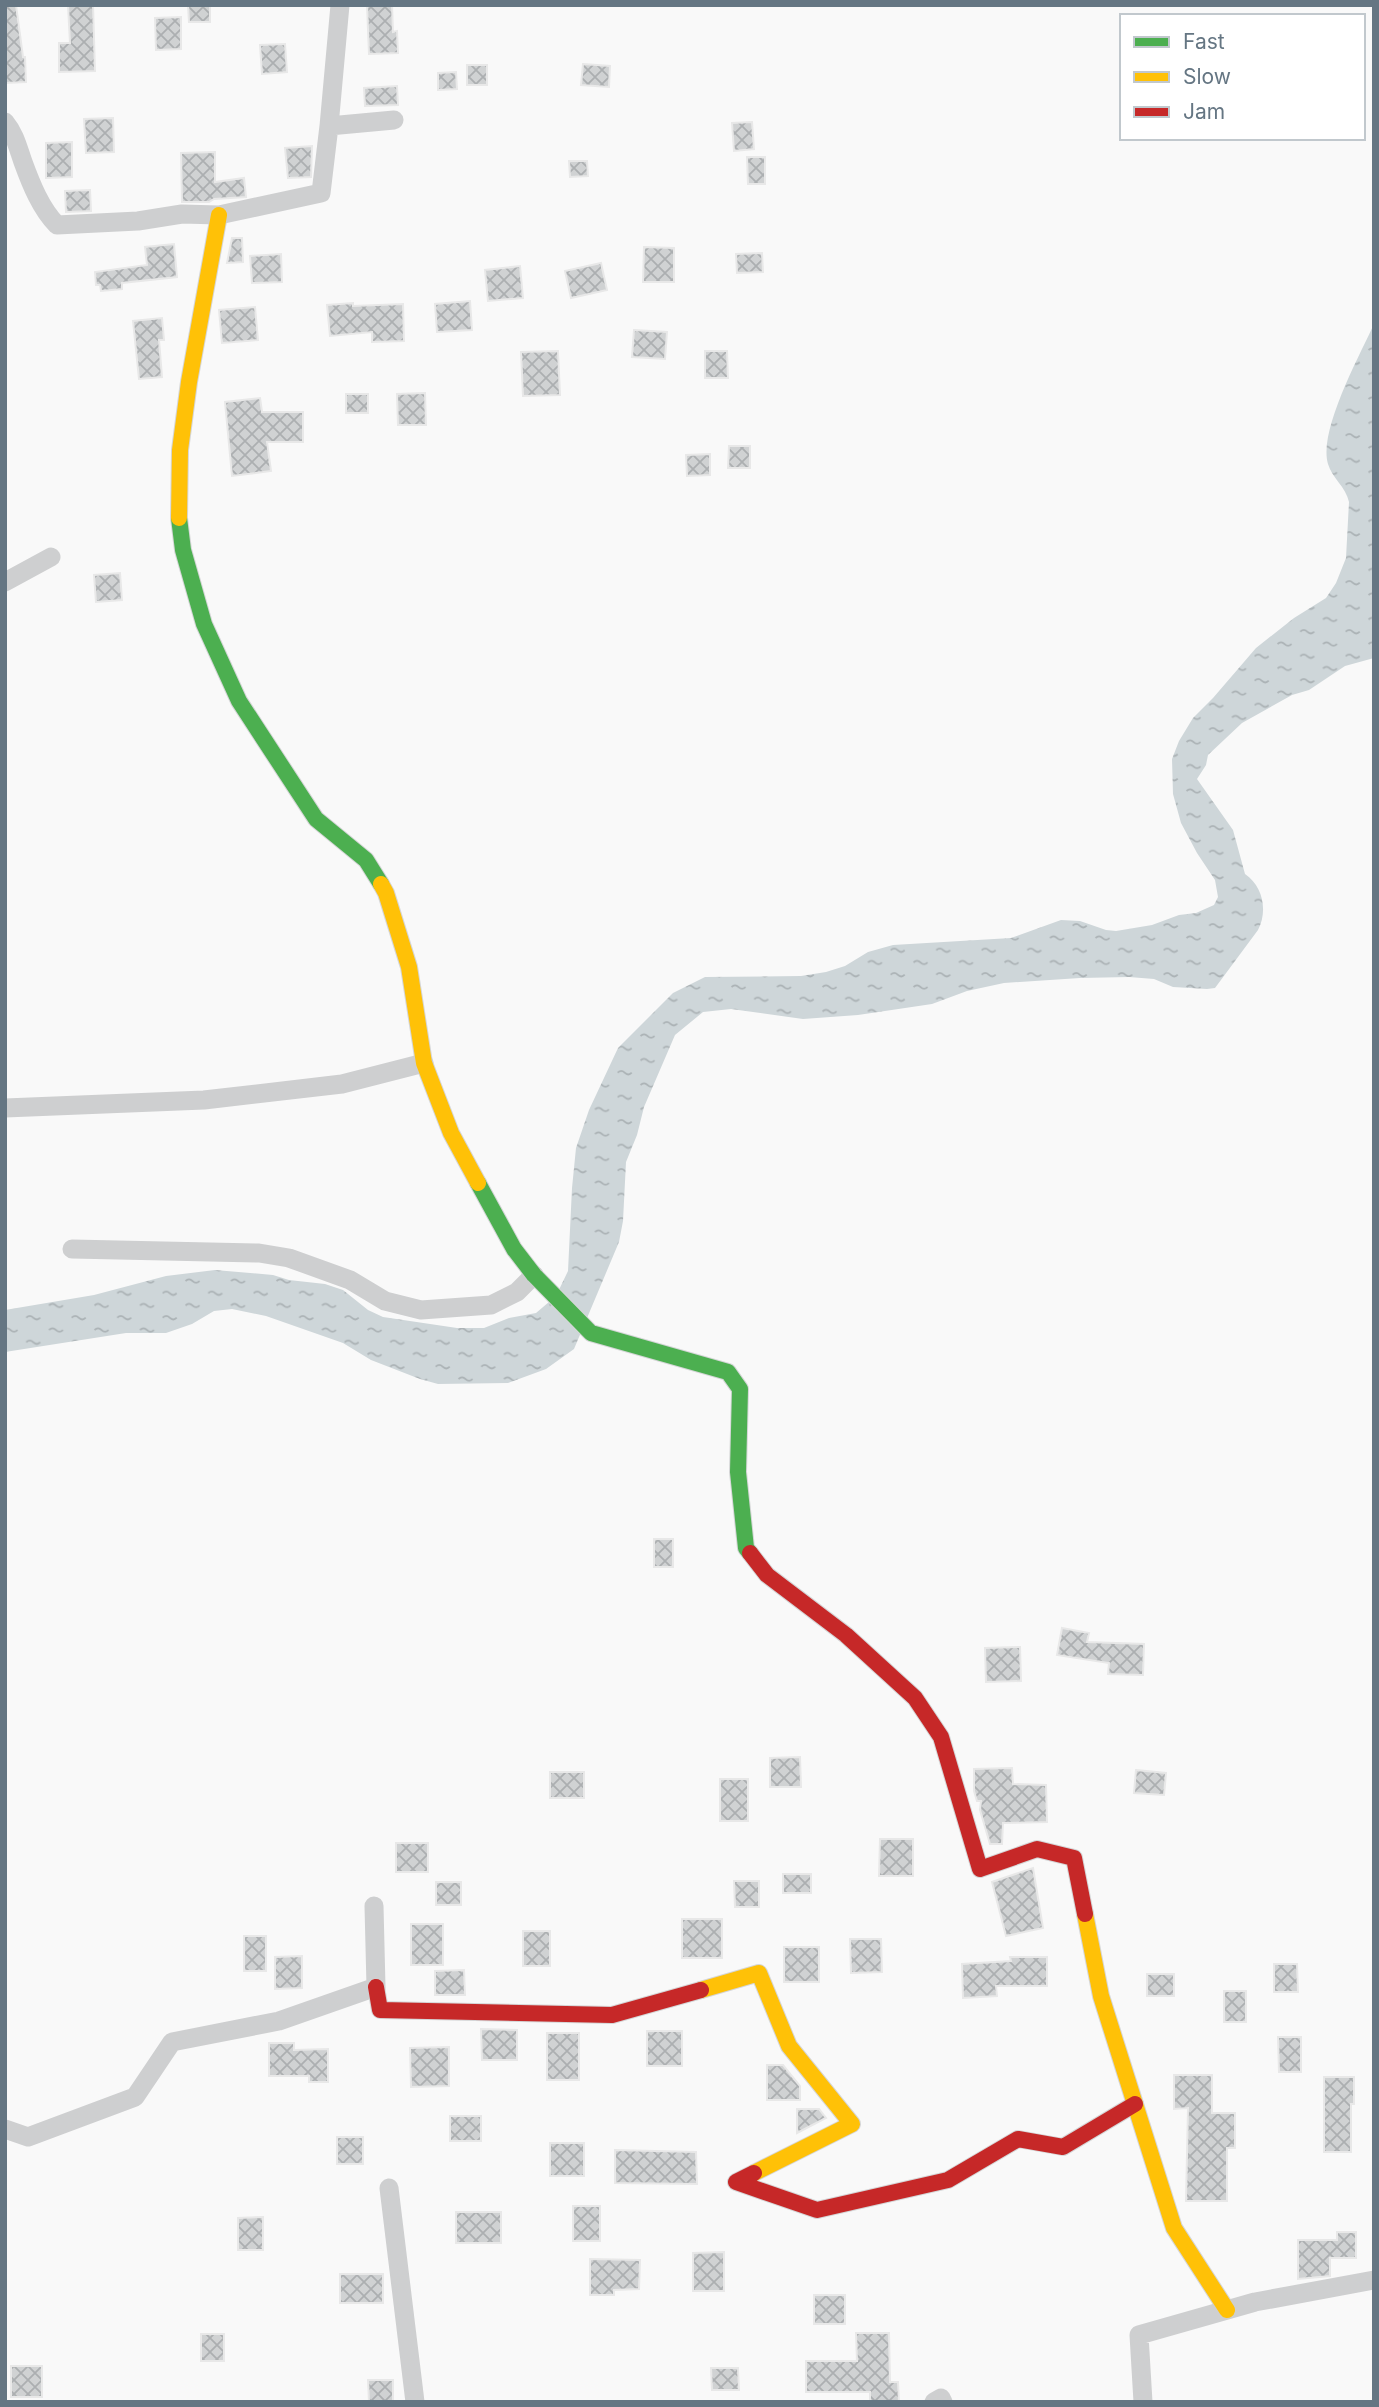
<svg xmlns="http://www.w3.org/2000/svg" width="1379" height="2407" font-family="Inter,sans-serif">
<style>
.water{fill:url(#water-ripples)}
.building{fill:url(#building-cross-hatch);stroke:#e8e8e8;stroke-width:2}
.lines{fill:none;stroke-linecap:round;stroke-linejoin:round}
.fast-casing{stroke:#d5d6d7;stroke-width:18}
.slow-casing{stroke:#d5d6d7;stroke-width:18}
.jam-casing{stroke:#d5d6d7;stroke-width:18}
.street{stroke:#cecfd0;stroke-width:19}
.fast{stroke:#4caf50;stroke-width:16}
.slow{stroke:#ffc107;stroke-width:16}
.jam{stroke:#c62828;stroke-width:16}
</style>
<defs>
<pattern id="water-ripples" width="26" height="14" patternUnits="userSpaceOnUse" patternTransform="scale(1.75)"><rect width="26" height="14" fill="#ced6d9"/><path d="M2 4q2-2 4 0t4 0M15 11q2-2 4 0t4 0" fill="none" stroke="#abb2b5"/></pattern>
<pattern id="building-cross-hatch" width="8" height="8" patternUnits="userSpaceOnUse" patternTransform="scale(1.75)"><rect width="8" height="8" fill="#d0d2d3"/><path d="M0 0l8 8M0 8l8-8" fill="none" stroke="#acafb1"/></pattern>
</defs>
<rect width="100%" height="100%" fill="#f9f9f9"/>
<!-- water -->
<path class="water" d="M1374,324V658L1345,666L1309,690L1292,695L1242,723L1208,755L1206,765L1197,779L1233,830L1245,874C1263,886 1268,911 1258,930L1215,988L1207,989L1173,987L1154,979L1129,977L1080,978L1004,983L967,991L932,1004L858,1015L803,1019L731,1009L703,1012L675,1035L644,1107L637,1135L626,1162L623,1221L619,1242L574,1349L546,1369L508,1383L438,1384L420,1379L371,1360L343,1343L266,1316L232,1309L214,1311L192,1324L166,1333H126L5,1352V1310L94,1295L166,1276L215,1270L273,1275L289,1280L325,1284L343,1290L368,1310L383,1317L457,1328H484L509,1318L536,1313L556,1296L568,1271L572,1188L576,1148L589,1110L618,1048L673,993L705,977L801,976L826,972L845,966L868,952L893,945L1011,938L1061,920L1080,921L1106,930L1116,931L1152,925L1179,915L1196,913L1214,905L1218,897L1215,880L1197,853L1181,823L1173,794L1172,759L1179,741L1193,718L1213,698L1256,648L1294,618L1326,598L1336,583L1346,558L1349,502C1346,487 1332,478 1328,464C1318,431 1360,355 1374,324Z"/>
<!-- building -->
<path class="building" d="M5,5H16L23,57H25L26,82L5,83Z
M68,5H93L95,71L59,72V43H70Z
M188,5H210V22H189Z
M367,5H392L393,32L397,31L398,53L369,54Z
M181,17V49L156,50L155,18Z
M285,44L287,72L262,74L260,45Z
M583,64L610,66L609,87L581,85Z
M467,65H487V85H467Z
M456,72L457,89L438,90V73Z
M397,86L398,105L365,106L364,88Z
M113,118L114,152L86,153L84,119Z
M752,122L754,149L734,151L732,123Z
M72,142V177L46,178V143Z
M312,146L311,177L288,178L285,148Z
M215,152V182L244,178L246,197L214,199L209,202H182L181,153Z
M747,157H765V184H748Z
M569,161H587L588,176L570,177Z
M90,190L91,211L66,212L65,191Z
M232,238H242L243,262L227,263Z
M174,244L177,277L122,283V289L101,291L100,285H96L95,272L147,265L145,247Z
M644,247L674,248V282H643Z
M762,253L763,272L737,273L736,254Z
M281,254L282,282L252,283L250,256Z
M601,263L607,290L571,298L565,271Z
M520,266L523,298L488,301L485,270Z
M470,301L472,330L437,332L435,304Z
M353,303V306L403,304L404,341L372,342V332L330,336L327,305Z
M255,307L258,340L222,343L219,310Z
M162,318L164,340H159L162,377L139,379L133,321Z
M634,330L667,332L665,359L632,357Z
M558,351L560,395L523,396L521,352Z
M705,351H727L728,378H705Z
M425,393L426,425H398L397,394Z
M346,394H368V413H346Z
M260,398L262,412H303V442H267L271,471L232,476L225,402Z
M729,446H750V468H728Z
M710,454V475L687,476L686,455Z
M120,573L122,600L96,602L94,575Z
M654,1539H673V1567H654Z
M1062,1628L1089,1633L1087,1642L1144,1644L1143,1675L1108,1674L1109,1663L1057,1655Z
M1020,1647L1021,1681L986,1682L985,1648Z
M800,1757L801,1787H770V1758Z
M1012,1768L1013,1784L1046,1785L1047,1822L1003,1823L1002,1844H990L980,1810L981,1801H977L974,1791V1769Z
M1136,1770L1166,1773L1164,1795L1134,1793Z
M550,1772H584V1798H550Z
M720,1779H748V1821H720Z
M880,1839H913V1876H879Z
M396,1843H428V1872H396Z
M1033,1868L1043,1928L1006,1936L992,1882Z
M783,1874H811V1893H783Z
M734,1881H759V1907H735Z
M436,1882H461V1905H436Z
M682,1919H722V1958H682Z
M411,1924H443V1965H411Z
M523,1931H550V1966H523Z
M244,1936H266V1971H244Z
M850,1939H881L882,1972L851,1973Z
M784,1947H819V1982H784Z
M302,1956V1988L275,1989V1957Z
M1010,1957H1047V1986H996L997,1996L963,1998L962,1964L1011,1961Z
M1274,1964H1297L1298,1992H1274Z
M464,1970L465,1995H435V1971Z
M1147,1974H1174V1996H1147Z
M1224,1991H1246V2022H1224Z
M481,2029L517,2030V2060H482Z
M647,2031H682V2066H647Z
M547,2033H579V2080H547Z
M1278,2037H1301V2072H1279Z
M269,2043H294V2050L328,2049V2082H309V2076H269Z
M449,2047V2086L411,2087L410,2048Z
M767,2065H783L800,2086V2100H767Z
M1174,2075H1212V2113H1235V2148H1227V2201H1186L1188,2108L1174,2109Z
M1324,2077H1354V2104H1351V2152H1324Z
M797,2109H819L826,2118L797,2133Z
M450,2116H481V2141H450Z
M337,2137H363V2164H337Z
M550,2143H584V2176H550Z
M615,2150L696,2152L697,2184L615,2183Z
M573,2206H600V2241H573Z
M456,2212H501V2243H456Z
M263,2217V2250H238V2218Z
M1337,2232H1356V2258H1330V2276L1298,2279V2240H1337Z
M724,2252V2291H693V2253Z
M590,2259L640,2260L639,2289L614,2290V2295H590Z
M340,2274H383V2303H340Z
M814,2295H845V2324H814Z
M856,2333H889L890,2382H898L899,2402H870V2392H806V2361H857Z
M201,2334H224V2361H201Z
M11,2366H42V2397H11Z
M711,2368H738L739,2390H712Z
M368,2380H393V2402H369Z"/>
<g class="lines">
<!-- fast casing -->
<g class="fast-casing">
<path id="fast" d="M179,518L183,550L204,624L239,701L316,819L366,860L381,884
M478,1183L514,1249L534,1275L591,1333L728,1372L740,1389L738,1472L746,1548L750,1553"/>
</g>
<!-- slow casing -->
<g class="slow-casing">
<path id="slow" d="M179,518L180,450L189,382L219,215
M381,884L386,893L409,967L424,1063L451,1133L478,1183
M1085,1914L1101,1996L1174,2228L1227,2310
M701,1990L759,1973L789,2046L852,2124L754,2173"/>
</g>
<!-- jam casing -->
<g class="jam-casing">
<path id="jam" d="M750,1553L767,1575L846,1635L915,1698L941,1737L980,1869L1037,1849L1074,1858L1085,1914
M376,1987L380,2010L612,2015L701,1990
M754,2173L736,2182L817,2210L948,2180L1018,2139L1063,2147L1135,2104"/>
</g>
<!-- street -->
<path class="street" d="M5,122C15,134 18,148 23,162C31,184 41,209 57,225L138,221L182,214L219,215L321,193L329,126L394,120
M329,126L340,5
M5,582L51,557
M5,1108L204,1100L342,1084L424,1063
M72,1249L259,1253L289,1258L350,1280L385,1301L421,1310L491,1305L517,1292L534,1275
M5,2129L28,2137L135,2097L172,2042L279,2021L376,1987L374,1906
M389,2188L415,2402
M934,2402L941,2398L943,2402
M1143,2402L1139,2335L1255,2302L1374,2280"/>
<!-- fast -->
<use href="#fast" class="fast"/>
<!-- slow -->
<use href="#slow" class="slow"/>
<!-- jam -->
<use href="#jam" class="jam"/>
</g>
<!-- border -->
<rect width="1379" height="2407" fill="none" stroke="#657683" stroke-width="14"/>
<!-- legend -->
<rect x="1120" y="14" width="245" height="126" fill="#ffffff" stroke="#c1c8cd" stroke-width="2"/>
<rect x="1134" y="37" width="35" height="10" fill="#4caf50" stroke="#c1c8cd" stroke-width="2"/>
<text x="1183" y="49" font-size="21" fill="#657683">Fast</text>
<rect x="1134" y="72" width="35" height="10" fill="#ffc107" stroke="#c1c8cd" stroke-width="2"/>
<text x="1183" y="84" font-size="21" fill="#657683">Slow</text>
<rect x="1134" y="107" width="35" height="10" fill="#c62828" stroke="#c1c8cd" stroke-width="2"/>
<text x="1183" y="119" font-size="21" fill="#657683">Jam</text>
</svg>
